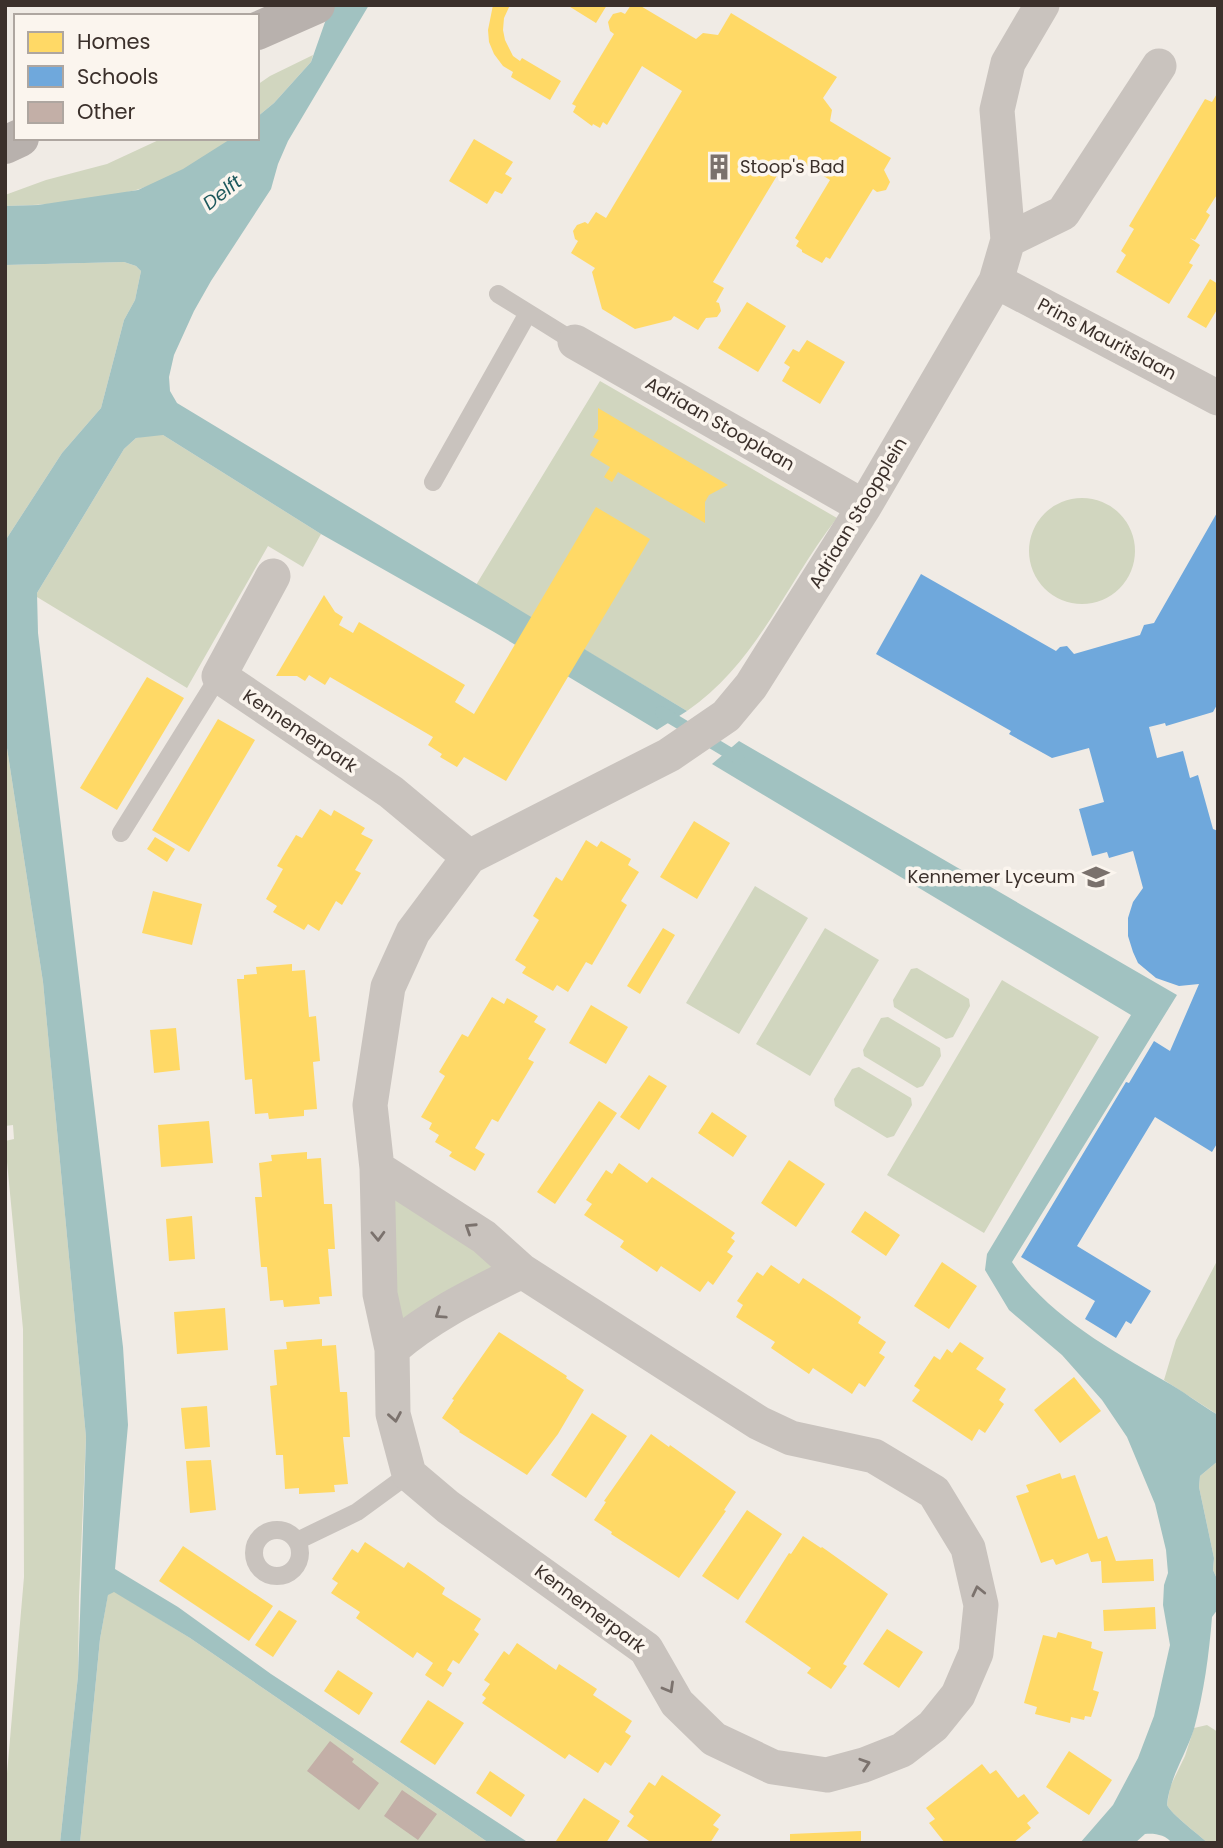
<svg xmlns="http://www.w3.org/2000/svg" width="1223" height="1848" font-family="Poppins,sans-serif">
<style>
.green{fill:#d1d6bf}
.water{fill:#a1c2c1}
.homes{fill:#ffd966}
.schools{fill:#6fa8dc}
.lines{fill:none;stroke-linecap:round;stroke-linejoin:round}
.stream{stroke:#a1c2c1;stroke-width:12}
.building{fill:#c3afa7}
.service{stroke:#c9c3be;stroke-width:18}
.minor{stroke:#c9c3be;stroke-width:35}
.primary{stroke:#b8b1ad;stroke-width:38}
.oneway{stroke:#7b726d}
.labels{text-anchor:middle;stroke-width:7;stroke-linejoin:round;paint-order:stroke}
.poi-label{font-size:18px;fill:#3b302b;stroke:#fbf5ee;text-anchor:start}
.street-label{font-size:18px;fill:#3b302b;stroke:#fbf5ee}
.water-label{font-size:19px;font-style:italic;fill:#1f5a5e;stroke:#fbf5ee}
</style>
<rect width="100%" height="100%" fill="#f0ebe5"/>
<!-- green -->
<path class="green" d="M313,55L311,62L274,103L257,117V85L270,76Z
M163,138H232C211,156 162,183 136,190C94,201 48,205 5,206V195L46,180L107,164Z
M124,262L136,266L141,271L135,300L124,320L101,408L62,453L5,541V265Z
M600,381L837,518C786,583 758,662 687,711L476,585Z
M149,435H163L321,534L303,567L268,546L187,688L37,597V593L124,449L136,438Z
M1029 551a53 53 0 1 1 106 0a53 53 0 1 1-106 0Z
M5,735L43,982L86,1437L79,1597L78,1676L60,1843H5V1797L24,1577L23,1329L5,1141L14,1139L13,1125L5,1126Z
M755,886L808,918L739,1034L686,1003Z
M825,928L879,960L810,1076L756,1044Z
M917,968L969,999L970,1006L953,1037L946,1039L894,1007L893,1000L911,969Z
M1002,980L1099,1037L984,1233L887,1175Z
M888,1017L940,1048L941,1056L923,1086L917,1088L864,1056L863,1050L881,1018Z
M859,1067L911,1098L912,1105L894,1136L887,1138L835,1106L834,1099L852,1069Z
M396,1200L486,1250L493,1268L417,1318H399L388,1208Z
M1218,1259V1415L1164,1380L1176,1340Z
M1218,1461V1581L1213,1570L1214,1558L1199,1487L1200,1476Z
M114,1591L190,1638L489,1843H80L100,1639L108,1594Z
M1207,1725L1218,1732V1843H1208C1198,1834 1171,1814 1167,1805L1170,1787L1185,1756L1194,1728Z"/>
<!-- water -->
<path class="water" d="M331,5H369L288,141L278,164L271,189L211,281L194,311L174,355L169,377L170,391L177,403L687,711L657,730L494,632L321,534L163,435L136,438L124,449L37,593L38,633L123,1347L128,1425L115,1569L178,1607L271,1674L529,1843H489L190,1638L114,1592L108,1595L100,1639L80,1843H60L78,1676L86,1437L43,982L5,735V541L62,453L101,408L124,320L135,300L141,271L136,266L124,262L5,265V206L38,205L138,190L183,169L232,138H257V117L274,103L311,62Z
M739,741L1177,995L1012,1262C1047,1314 1109,1349 1163,1380C1182,1390 1199,1404 1218,1415V1461L1200,1476L1199,1487L1214,1558L1213,1570L1218,1581V1609L1212,1617C1209,1655 1204,1692 1194,1729C1186,1754 1169,1779 1167,1805C1171,1814 1198,1834 1208,1843H1172C1166,1835 1155,1833 1145,1834L1135,1843H1080L1113,1805L1138,1758L1154,1716L1170,1645L1163,1605L1164,1585L1168,1573L1166,1550L1155,1504L1127,1437L1102,1400L1062,1355L1009,1310L985,1270L987,1254L1131,1015L712,764Z"/>
<!-- homes -->
<path class="homes" d="M493,5H510L504,18L503,30L505,40L513,56L520,61L522,58L561,81L550,100L511,77L513,72L503,66L494,54L489,42L488,30Z
M567,5H607L596,23Z
M631,5H639L696,39L703,33L718,35L731,13L837,77L823,98L832,110L830,121L891,158L884,170L890,182L886,190L877,192L873,189L830,259L826,257L822,263L802,252V250L796,246L799,241L795,238L830,180L804,164L800,170L786,172L781,169L713,282L724,288L716,302L719,303L721,311L717,317L706,318L698,330L674,316L671,320L635,329L602,309L592,272L595,268L571,253L578,241L575,239L573,231L577,225L585,222L588,224L596,212L606,218L682,91L642,66L607,125L603,122L600,128L593,124L592,126L573,112L576,106L572,104L614,34L610,31L608,22L613,14L621,12L625,14Z
M1218,92V193L1206,212L1210,215L1203,227L1195,240L1190,238L1200,245L1189,263L1193,265L1169,304L1116,272L1126,255L1121,251L1134,229L1129,226L1205,99L1212,102Z
M474,139L513,162L505,174L512,178L502,194L495,191L487,204L449,181Z
M1210,279L1218,284V308L1206,328L1187,317Z
M747,302L786,326L758,372L718,348Z
M807,340L845,362L820,404L782,381L790,367L784,363L793,349L799,352Z
M598,408L728,485L709,495L705,502V523L618,472L612,482L604,477L610,467L590,455L599,440L593,437L598,429Z
M596,507L650,539L506,781L464,757L457,767L440,757L442,754L428,745L433,737L330,677L325,685L309,675L305,681L297,676H276L324,595L335,612L343,617L339,625L353,633L359,622L465,685L455,702L474,714Z
M147,677L184,698L117,810L80,788Z
M218,719L255,740L189,852L152,830Z
M320,809L331,816L334,810L365,828L361,834L373,840L355,870L361,873L342,905L336,901L319,931L308,924L304,930L273,912L277,906L266,899L283,869L277,866L296,835L302,838Z
M694,821L730,843L697,899L660,877Z
M155,837L175,849L167,862L147,849Z
M586,840L597,847L601,841L631,859L628,865L639,872L621,901L627,905L592,965L586,962L568,992L557,985L553,991L522,973L526,967L515,960L539,920L533,916L556,877L562,881Z
M153,891L202,904L192,945L142,933Z
M663,928L675,935L640,994L627,986Z
M292,964V971L305,970L309,1017L316,1016L320,1061L313,1062L317,1109L304,1110V1116L269,1119L268,1113L255,1114L252,1079L245,1080L237,979H244V975L257,974L256,967Z
M492,997L504,1004L507,998L538,1016L534,1022L546,1029L528,1059L534,1062L498,1122L492,1119L475,1148L485,1154L475,1171L449,1156L452,1152L435,1142L439,1135L429,1129L432,1123L421,1117L445,1076L439,1072L462,1034L468,1037Z
M591,1005L628,1027L606,1064L569,1043Z
M176,1028L180,1070L154,1073L150,1030Z
M649,1075L667,1086L639,1130L620,1117Z
M599,1101L617,1113L555,1204L537,1192Z
M712,1112L747,1136L733,1157L698,1133Z
M209,1121L213,1163L161,1167L158,1125Z
M307,1152V1159L321,1158L324,1204H332L335,1249H328L332,1296L319,1297L320,1304L284,1307L283,1300L270,1301L267,1267H261L255,1197H262L259,1163L272,1161L271,1155Z
M789,1160L825,1184L796,1227L761,1203Z
M619,1163L647,1183L652,1177L735,1233L731,1238L735,1241L727,1252L733,1256L713,1285L708,1281L700,1292L661,1266L657,1272L620,1247L624,1241L584,1215L592,1204L586,1200L606,1170L612,1174Z
M865,1211L900,1235L886,1256L851,1232Z
M192,1216L195,1259L169,1261L166,1219Z
M942,1262L977,1286L949,1329L914,1306Z
M771,1265L799,1284L803,1278L832,1297L861,1317L858,1323L886,1342L879,1353L885,1357L865,1387L859,1383L852,1394L813,1368L809,1374L771,1348L775,1342L736,1317L743,1305L737,1301L757,1272L763,1276Z
M225,1308L228,1350L177,1354L174,1312Z
M499,1332L567,1376L566,1378L584,1390L558,1434L527,1475L459,1432L460,1431L442,1418L454,1400L452,1399Z
M322,1339V1346L336,1345L340,1392H347L350,1437H343L348,1484L334,1485L335,1492L299,1494V1488L285,1489L283,1455H276L270,1386L277,1385L274,1350L287,1349L286,1342Z
M960,1342L984,1358L976,1369L1006,1389L999,1400L1004,1404L985,1433L979,1429L972,1441L912,1401L920,1390L914,1386L934,1356L940,1360L947,1349L952,1353Z
M1074,1377L1101,1411L1060,1443L1034,1410Z
M207,1406L210,1447L185,1449L181,1408Z
M592,1413L627,1436L586,1498L551,1475Z
M651,1434L669,1447L670,1445L736,1492L724,1510L726,1511L679,1578L611,1534L612,1532L594,1520L606,1502L604,1501Z
M211,1460L216,1510L190,1513L186,1461Z
M1060,1473L1062,1479L1075,1475L1098,1539L1107,1536L1116,1561L1153,1559L1154,1581L1102,1583L1101,1561L1091,1562L1088,1553L1056,1565L1053,1559L1041,1563L1016,1496L1029,1492L1026,1485Z
M747,1510L782,1534L738,1600L702,1576Z
M803,1536L821,1548L822,1547L888,1594L843,1664L847,1666L831,1689L807,1673L811,1668L745,1622L789,1553L791,1554Z
M365,1542L404,1568L408,1562L427,1575L445,1588L442,1594L481,1619L474,1630L479,1634L459,1664L453,1660L447,1670L452,1673L443,1687L425,1675L433,1663L417,1652L413,1658L356,1618L360,1612L331,1593L338,1583L332,1579L352,1549L358,1553Z
M183,1546L273,1606L249,1641L159,1581Z
M1155,1607L1156,1629L1104,1631L1103,1610Z
M279,1610L297,1621L273,1657L255,1645Z
M887,1629L923,1652L899,1688L863,1664Z
M1058,1632L1092,1642L1091,1648L1103,1652L1093,1690L1099,1692L1091,1717L1085,1716L1084,1720L1071,1717L1070,1723L1035,1714L1037,1707L1024,1703L1043,1635L1056,1638Z
M517,1643L556,1670L559,1664L597,1689L593,1695L632,1721L625,1732L631,1736L611,1766L605,1762L598,1773L569,1754L565,1759L482,1703L486,1698L482,1695L490,1684L484,1680L504,1651L509,1655Z
M338,1670L373,1693L359,1715L324,1691Z
M428,1700L464,1723L435,1765L400,1742Z
M1069,1751L1112,1780L1089,1815L1046,1787Z
M982,1764L990,1774L996,1770L1018,1798L1024,1794L1039,1813L1027,1823L1031,1828L1013,1843H945L929,1823L935,1819L926,1808Z
M490,1771L525,1795L511,1817L476,1793Z
M662,1775L721,1815L713,1825L719,1829L710,1843H652L627,1826L634,1816L629,1812L649,1782L655,1786Z
M584,1798L620,1821L606,1843H558L556,1841Z
M861,1831V1843H790V1834Z"/>
<!-- schools -->
<path class="schools" d="M1218,511V703L1213,712L1166,726L1165,723L1149,727L1157,758L1183,751L1190,778L1198,775L1213,829L1218,831V1142L1212,1152L1155,1117L1077,1246L1151,1291L1131,1324L1126,1321L1116,1338L1085,1319L1095,1301L1021,1257L1126,1082L1129,1083L1154,1041L1170,1051L1199,984L1179,986L1156,978L1138,963L1133,952L1128,936V918L1133,902L1143,888L1133,851L1109,858L1107,852L1092,856L1079,809L1104,802L1089,748L1052,758L1009,734L1011,731L876,654L921,574L1056,651L1060,647L1067,646L1074,654L1140,635L1144,625L1154,623Z"/>
<g class="lines">
<!-- stream -->
<path class="stream" d="M661,712L739,759"/>
</g>
<!-- building -->
<path class="building" d="M330,1741L354,1759L352,1762L379,1783L359,1810L307,1771Z
M402,1790L437,1814L418,1840L384,1816Z"/>
<g class="lines">
<!-- service -->
<path class="service" d="M498,294L575,342
M433,482L528,313
M121,833L219,676
M254 1553a23 23 0 1 1 46 0a23 23 0 1 1-46 0Z
M297,1541L357,1512L409,1474"/>
<!-- minor -->
<path class="minor" d="M1008,240L1063,213L1159,66
M996,281L1218,398
M575,342L864,507
M273,576L219,676L391,792L469,857
M377,1168L484,1237L522,1271L759,1423L791,1438L874,1456L934,1492L968,1548L981,1605L976,1653L958,1695L933,1726L902,1750L864,1765L827,1775L773,1767L714,1739L677,1703L646,1649L448,1507L409,1474L393,1414L392,1349L380,1294L377,1168L370,1105L388,987L413,932L469,857L669,755L726,716L751,686L864,507L996,281L1008,240L997,110L1008,63L1042,5
M392,1349C431,1315 476,1294 522,1271"/>
<!-- primary -->
<path class="primary" d="M257,31L316,5
M5,145L20,138"/>
</g>
<!-- one-way arrows -->
<defs><path id="oneway-chevron" d="M-2-3.5L2.5 0L-2 3.5" fill="none" stroke-width="1.6" stroke-linecap="round" stroke-linejoin="round" transform="scale(1.75)"/></defs>
<g class="oneway">
<use href="#oneway-chevron" transform="translate(470 1228) rotate(-147)"/>
<use href="#oneway-chevron" transform="translate(378 1236) rotate(88)"/>
<use href="#oneway-chevron" transform="translate(440 1314) rotate(146)"/>
<use href="#oneway-chevron" transform="translate(395 1417) rotate(80)"/>
<use href="#oneway-chevron" transform="translate(978 1591) rotate(-103)"/>
<use href="#oneway-chevron" transform="translate(669 1688) rotate(60)"/>
<use href="#oneway-chevron" transform="translate(865 1764) rotate(-18)"/>
</g>
<!-- icons -->
<defs>
<g id="building-bare" transform="scale(2.1)"><path d="M-4-6H4V6H1V3H-1V6H-4ZM-2.5-4.3h1.7v1.8h-1.7ZM.8-4.3h1.7v1.8H.8ZM-2.5-1h1.7V.8h-1.7ZM.8-1h1.7V.8H.8Z" fill="#7a716c" stroke="#fbf5ee" stroke-width="2.5" paint-order="stroke"/></g>
<g id="school-bare" transform="scale(2.1)"><path d="M0-5L7-2L0 1L-7-2ZM-4 1L0 2.5L4 1V4Q0 6-4 4Z" fill="#7a716c" stroke="#fbf5ee" stroke-width="2.5" paint-order="stroke"/></g>
</defs>
<g fill-rule="evenodd">
<use href="#building-bare" x="719" y="167"/>
<use href="#school-bare" x="1096" y="877"/>
</g>
<g class="labels">
<!-- poi labels -->
<g class="poi-label">
<text x="740" y="173">Stoop's Bad</text>
<text x="1075" y="883" text-anchor="end">Kennemer Lyceum</text>
</g>
<!-- street labels -->
<g class="street-label">
<text transform="translate(1107 339) rotate(28)" y="6">Prins Mauritslaan</text>
<text transform="translate(720 424) rotate(30)" y="6">Adriaan Stooplaan</text>
<text transform="translate(858 513) rotate(-59)" y="6">Adriaan Stoopplein</text>
<text transform="translate(300 731) rotate(34)" y="6">Kennemerpark</text>
<text transform="translate(590 1609) rotate(37)" y="6">Kennemerpark</text>
</g>
<!-- water labels -->
<g class="water-label">
<text transform="translate(222 192) rotate(-38)" y="7">Delft</text>
</g>
</g>
<!-- border -->
<rect width="1223" height="1848" fill="none" stroke="#3b302b" stroke-width="14"/>
<!-- legend -->
<rect x="14" y="14" width="245" height="126" fill="#fbf5ee" stroke="#aea6a0" stroke-width="2"/>
<rect x="28" y="32" width="35" height="21" fill="#ffd966" stroke="#aea6a0" stroke-width="2"/>
<text x="77" y="49" font-size="21" fill="#3b302b">Homes</text>
<rect x="28" y="66" width="35" height="21" fill="#6fa8dc" stroke="#aea6a0" stroke-width="2"/>
<text x="77" y="84" font-size="21" fill="#3b302b">Schools</text>
<rect x="28" y="102" width="35" height="21" fill="#c3afa7" stroke="#aea6a0" stroke-width="2"/>
<text x="77" y="119" font-size="21" fill="#3b302b">Other</text>
</svg>
